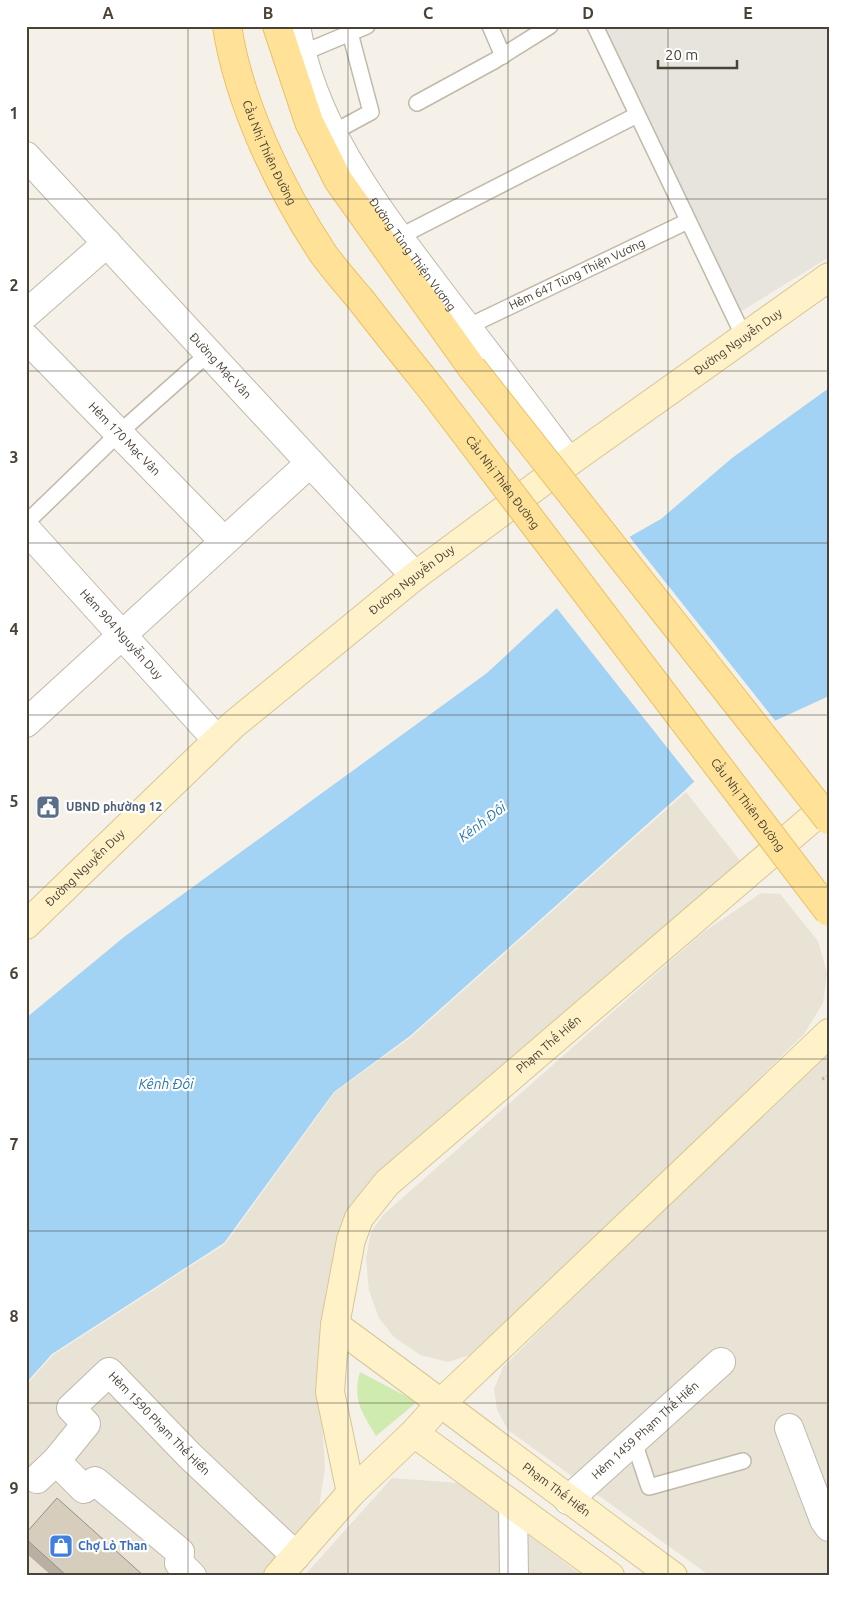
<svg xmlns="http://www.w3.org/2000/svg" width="855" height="1602" font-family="Ubuntu,sans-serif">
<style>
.residential{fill:#e9e3d6}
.industrial{fill:#e7e3dd}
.green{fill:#d0ebaf}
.water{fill:#a2d2f4}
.pier{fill:#f5f1e8}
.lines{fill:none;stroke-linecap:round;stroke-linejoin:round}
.lane-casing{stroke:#c1b9aa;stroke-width:18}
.street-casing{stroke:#c1b9aa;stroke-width:30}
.secondary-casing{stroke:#d7c696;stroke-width:30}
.primary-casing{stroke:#eac161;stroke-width:30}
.path{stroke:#c3b59a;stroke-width:3;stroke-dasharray:2.5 2.5;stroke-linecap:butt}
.lane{stroke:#fff;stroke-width:15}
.street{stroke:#fff;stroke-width:28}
.secondary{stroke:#fff2c8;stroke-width:28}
.primary{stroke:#ffe297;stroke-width:28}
.primary-bridge-casing{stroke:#eac161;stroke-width:30;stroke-linecap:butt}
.primary-bridge{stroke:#ffe297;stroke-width:28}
.wall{fill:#b9b0a3}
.building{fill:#d7cdbd;stroke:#969084}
.grid{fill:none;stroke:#494236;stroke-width:1;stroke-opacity:0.55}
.labels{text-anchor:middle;stroke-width:4.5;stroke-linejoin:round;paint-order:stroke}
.street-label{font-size:12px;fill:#494236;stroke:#fff}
.service-label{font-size:12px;font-weight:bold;fill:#4e5e75;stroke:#fff;text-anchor:start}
.shop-label{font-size:12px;font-weight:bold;fill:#366cbe;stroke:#fff;text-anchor:start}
.water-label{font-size:14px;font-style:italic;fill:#2878b2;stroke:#fff}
.neatline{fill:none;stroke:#494236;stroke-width:2}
.grid-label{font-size:16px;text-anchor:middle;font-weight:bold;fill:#494236}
</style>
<rect width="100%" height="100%" fill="#f5f1e8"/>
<!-- residential -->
<path class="residential" d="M686,792L742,863L393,1158L348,1213L326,1290L320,1388L325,1468L319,1507L301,1534L263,1576H26V1385L53,1355L225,1244L335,1092L411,1037Z
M761,893L780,894L818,941L827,973L823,1003L804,1034L488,1346L470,1355L448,1362L420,1355L394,1337L379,1318L369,1291L366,1258L371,1232L383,1215L701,934Z
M829,1047V1576H710L508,1430L497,1410L494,1389L503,1367L823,1050Z
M392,1478L459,1483L583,1576H304Z"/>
<!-- industrial -->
<path class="industrial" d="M603,26H829V257L740,312Z"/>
<!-- green -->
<path class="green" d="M360,1372L417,1402L376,1436C362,1412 352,1400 360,1372Z"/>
<!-- water -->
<path class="water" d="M829,388V696L744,735L682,793L410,1036L334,1092L224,1243L52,1354L26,1383V1018L124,937L487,673L599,569L624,540L661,519L732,458Z"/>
<!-- pier -->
<path class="pier" d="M628,535L777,723L745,737L696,784L555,606Z"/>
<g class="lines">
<!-- lane casing -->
<g class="lane-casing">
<g id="lane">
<path d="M490,26L503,56"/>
<path d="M595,26L744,337"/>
<path d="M300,54L367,26"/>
<path d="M417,103L494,61L550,26"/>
<path d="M332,133L371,112L350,33"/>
<path d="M399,237L637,115"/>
<path id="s1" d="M467,327L688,221"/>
<path d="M26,523L119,433L209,353"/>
<path d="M634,1442L649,1487L743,1461"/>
</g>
</g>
<!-- street casing -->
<g class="street-casing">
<g id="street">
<path id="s2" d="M296,26C313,131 383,216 445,299C487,353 528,407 569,462"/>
<path id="s3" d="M26,156L415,576"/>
<path d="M26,314L107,243"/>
<path id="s4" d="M26,338L224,541"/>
<path id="s5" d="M26,529L217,740"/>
<path d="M26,723L310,463"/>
<path d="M789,1428L824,1520L829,1527"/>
<path d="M56,1461L84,1489L95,1481L180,1552L179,1563L192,1576"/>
<path id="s6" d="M37,1479L56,1461L86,1424L71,1408L109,1372L190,1456L296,1556"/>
<path id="s7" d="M568,1500L721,1362"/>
<path d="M513,1506L514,1576"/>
</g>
</g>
<!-- secondary casing -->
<g class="secondary-casing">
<g id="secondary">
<path id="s8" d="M26,925L233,725L415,576L569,462L829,277"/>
<path id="s9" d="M335,1325C448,1407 559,1493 673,1576"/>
<path d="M414,1433L610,1576"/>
<path id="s10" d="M351,1493L330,1392L335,1325L351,1240L359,1218L387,1183L809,821L829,809"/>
<path d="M278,1576L351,1493L414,1433L442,1402L829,1033"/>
</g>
</g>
<!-- primary casing -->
<g class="primary-casing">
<g id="primary">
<path id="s11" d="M227,26C239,104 280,189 324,255C335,270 348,285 360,299C384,330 409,361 433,391"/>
<path d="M277,26L309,122L338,180L472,368"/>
</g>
</g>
<!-- path -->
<path class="path" d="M822,1079L829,1076"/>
<!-- lane -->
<use href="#lane" class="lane"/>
<!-- street -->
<use href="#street" class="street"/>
<!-- secondary -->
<use href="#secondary" class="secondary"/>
<!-- primary -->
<use href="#primary" class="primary"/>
<!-- primary-bridge casing -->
<g class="primary-bridge-casing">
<g id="primary-bridge">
<path d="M472,368L829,820"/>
<path id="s12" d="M433,391L829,912"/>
</g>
</g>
<!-- primary-bridge -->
<use href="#primary-bridge" class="primary-bridge"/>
</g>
<!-- wall -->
<path class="wall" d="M26,1533L144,1576H52L26,1553Z"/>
<!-- building -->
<path class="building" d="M57,1498L144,1576H67L26,1539V1533Z"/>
<!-- grid -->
<path class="grid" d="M188,26V1576M348,26V1576M508,26V1576M668,26V1576M26,199H829M26,371H829M26,543H829M26,715H829M26,887H829M26,1059H829M26,1231H829M26,1403H829"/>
<!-- icons -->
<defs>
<g id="civic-square" transform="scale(1.25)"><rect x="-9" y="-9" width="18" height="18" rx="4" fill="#5c6f8a" stroke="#fff"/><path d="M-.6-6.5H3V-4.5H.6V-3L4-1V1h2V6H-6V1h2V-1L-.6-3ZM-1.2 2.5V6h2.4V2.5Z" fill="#fff"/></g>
<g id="shop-square" transform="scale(1.25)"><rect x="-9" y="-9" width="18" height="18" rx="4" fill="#3f7fe0" stroke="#fff"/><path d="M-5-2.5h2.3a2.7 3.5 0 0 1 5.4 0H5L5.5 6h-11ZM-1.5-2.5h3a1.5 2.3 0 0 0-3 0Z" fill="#fff"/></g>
</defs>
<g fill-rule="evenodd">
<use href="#civic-square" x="48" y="807"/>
<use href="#shop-square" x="61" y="1546"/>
</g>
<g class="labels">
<!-- street labels -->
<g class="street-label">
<text dy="4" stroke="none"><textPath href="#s11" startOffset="134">Cầu Nhị Thiên Đường</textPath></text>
<text dy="4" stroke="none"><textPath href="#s2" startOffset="259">Đường Tùng Thiện Vương</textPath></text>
<text dy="4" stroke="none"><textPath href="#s1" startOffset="122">Hẻm 647 Tùng Thiện Vương</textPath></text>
<text dy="4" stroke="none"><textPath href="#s8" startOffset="922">Đường Nguyễn Duy</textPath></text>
<text dy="4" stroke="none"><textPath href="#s3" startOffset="286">Đường Mạc Vân</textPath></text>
<text dy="4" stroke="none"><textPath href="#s4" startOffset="141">Hẻm 170 Mạc Vân</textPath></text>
<text dy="4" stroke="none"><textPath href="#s12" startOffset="115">Cầu Nhị Thiên Đường</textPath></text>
<text dy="4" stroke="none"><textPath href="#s8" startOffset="518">Đường Nguyễn Duy</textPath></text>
<text dy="4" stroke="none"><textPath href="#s5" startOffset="142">Hẻm 904 Nguyễn Duy</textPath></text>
<text dy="4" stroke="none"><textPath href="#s12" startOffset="520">Cầu Nhị Thiên Đường</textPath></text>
<text dy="4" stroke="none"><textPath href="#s8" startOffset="82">Đường Nguyễn Duy</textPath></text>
<text dy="4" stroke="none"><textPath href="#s10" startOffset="538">Phạm Thế Hiển</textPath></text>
<text dy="4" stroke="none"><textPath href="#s6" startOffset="220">Hẻm 1590 Phạm Thế Hiển</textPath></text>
<text dy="4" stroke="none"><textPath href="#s7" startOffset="104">Hẻm 1459 Phạm Thế Hiển</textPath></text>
<text dy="4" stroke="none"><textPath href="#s9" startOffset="276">Phạm Thế Hiển</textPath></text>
</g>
<!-- service labels -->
<g class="service-label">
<text x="66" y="811">UBND phường 12</text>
</g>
<!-- shop labels -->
<g class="shop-label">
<text x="78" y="1550">Chợ Lò Than</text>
</g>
<!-- water labels -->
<g class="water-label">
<text transform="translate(482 822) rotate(-37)" y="5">Kênh Đôi</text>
<text x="166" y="1089">Kênh Đôi</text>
</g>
</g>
<!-- border -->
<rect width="855" height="1602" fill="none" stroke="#ffffff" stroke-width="55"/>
<!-- scale -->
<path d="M658 60v8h79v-8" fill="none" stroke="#494236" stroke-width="2.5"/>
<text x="665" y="60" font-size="15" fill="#494236" stroke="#ffffff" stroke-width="4" paint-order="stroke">20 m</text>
<rect x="28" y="28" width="800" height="1546" class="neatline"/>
<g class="grid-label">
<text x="108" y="19">A</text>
<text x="268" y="19">B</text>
<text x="428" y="19">C</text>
<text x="588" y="19">D</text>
<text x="748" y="19">E</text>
<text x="14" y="119">1</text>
<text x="14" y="291">2</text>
<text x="14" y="463">3</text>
<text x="14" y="635">4</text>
<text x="14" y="807">5</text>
<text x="14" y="979">6</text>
<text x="14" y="1150">7</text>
<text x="14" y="1322">8</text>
<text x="14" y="1494">9</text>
</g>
</svg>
